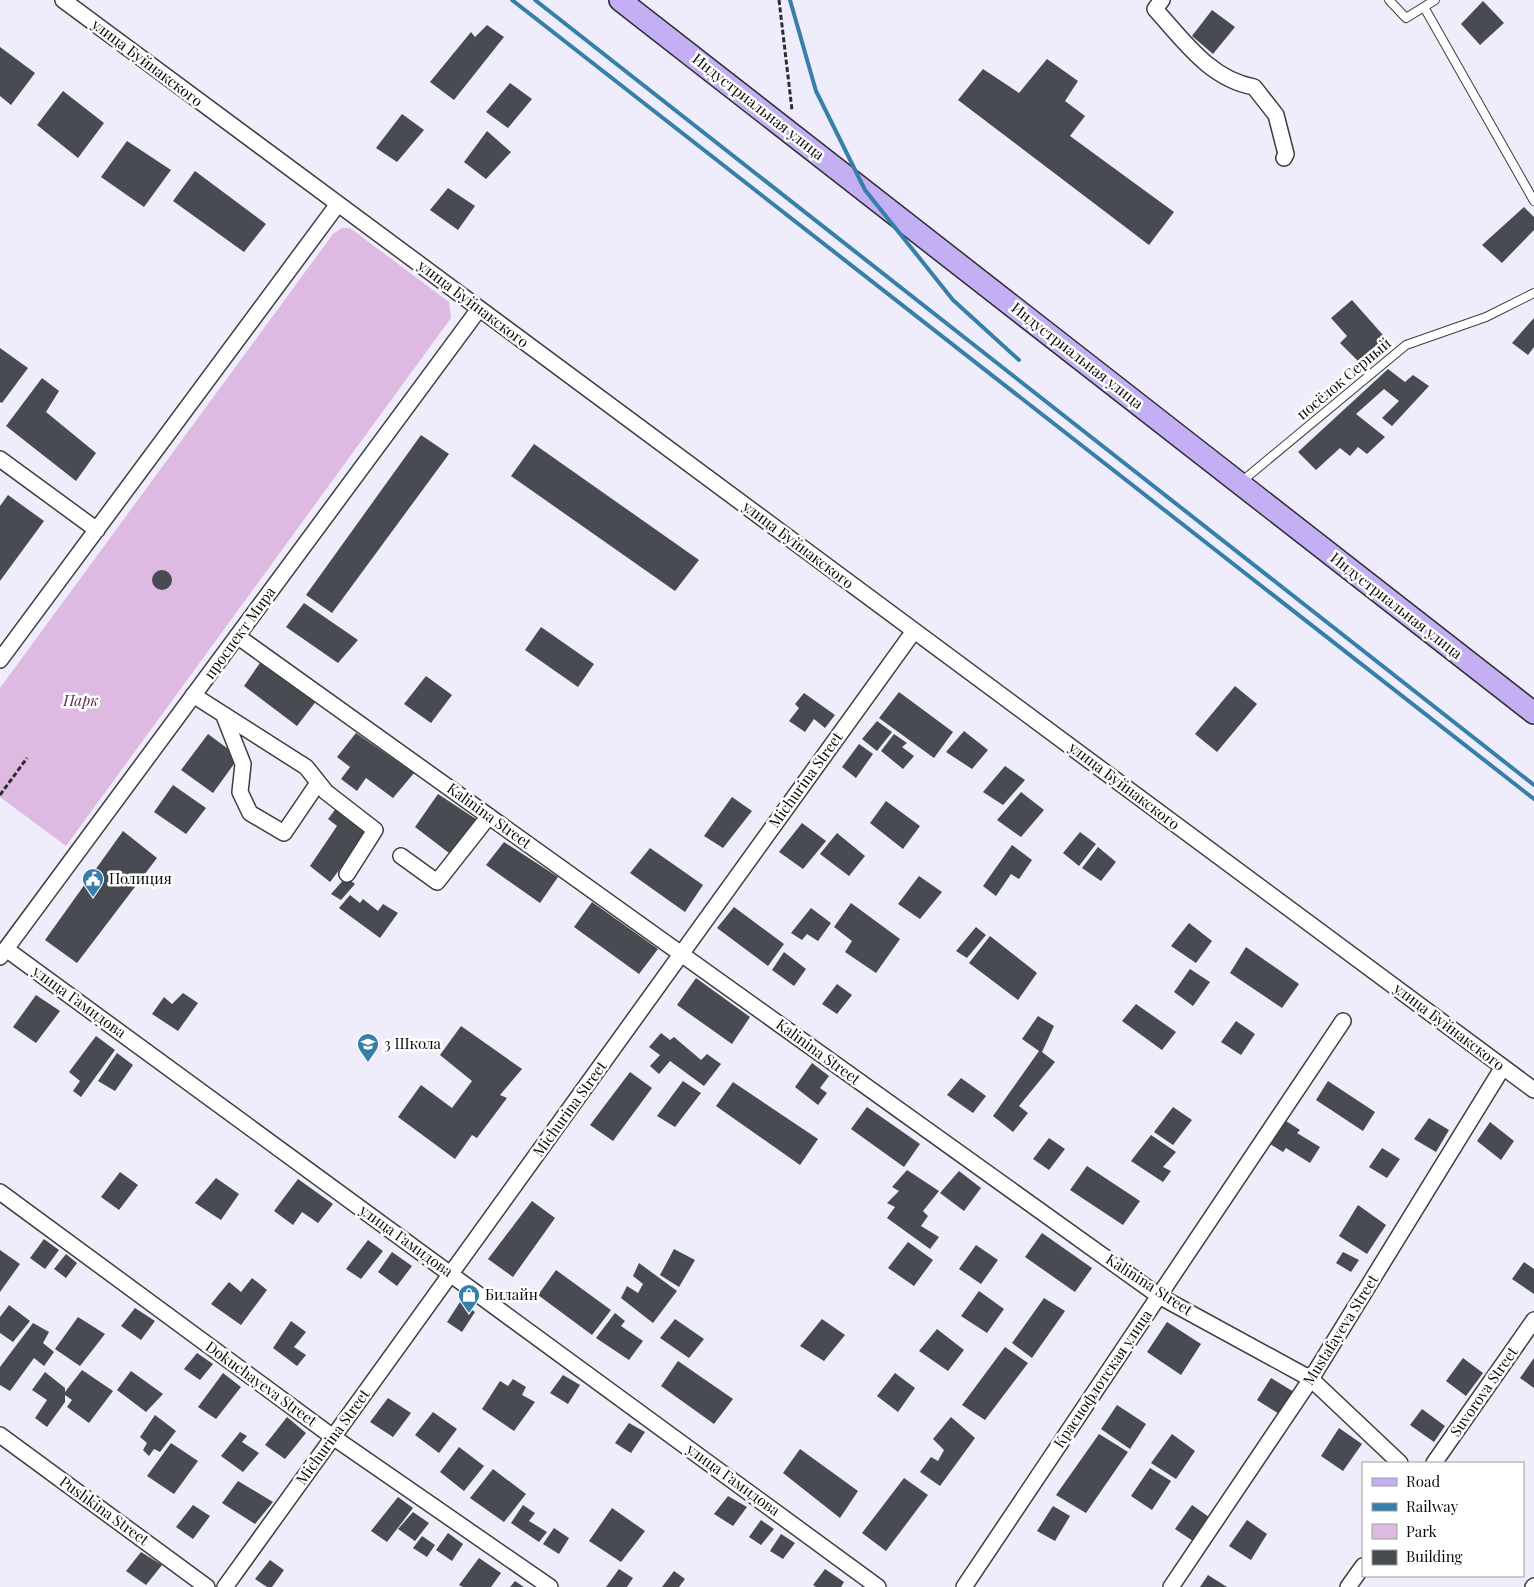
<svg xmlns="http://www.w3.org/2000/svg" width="1534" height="1587" font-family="'Playfair Display',serif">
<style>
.green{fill:#debae2}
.building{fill:#494b52}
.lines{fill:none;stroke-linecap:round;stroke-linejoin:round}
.lane-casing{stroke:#3e3e3e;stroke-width:10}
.street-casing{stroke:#3e3e3e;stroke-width:18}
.secondary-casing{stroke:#2d2d2d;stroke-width:24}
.path{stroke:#2d2d2d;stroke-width:3;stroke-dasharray:5 2.5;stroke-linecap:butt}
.lane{stroke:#fff;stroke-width:8}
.street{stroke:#fff;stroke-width:15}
.secondary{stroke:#c4aff5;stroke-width:21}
.rail{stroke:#357fa9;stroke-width:4}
.labels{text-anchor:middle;stroke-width:5;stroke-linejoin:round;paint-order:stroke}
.street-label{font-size:15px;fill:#0b0b0b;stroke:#fff}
.park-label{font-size:15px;font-style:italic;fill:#5a244f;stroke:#fff}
.poi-label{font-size:15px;fill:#0b0b0b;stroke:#fff;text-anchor:start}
</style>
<rect width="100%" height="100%" fill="#efecfc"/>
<!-- green -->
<path class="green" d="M342,228H350L449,302L451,318L66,846L0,797V688L333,234Z"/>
<!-- building -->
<path class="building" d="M1483,1L1504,23L1480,45L1461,24Z
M1212,10L1235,27L1213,54L1192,36Z
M487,25L504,37L454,100L430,82L471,32L475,37Z
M0,47L35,73L11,105L0,96Z
M1047,59L1078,81L1065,101L1085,116L1070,136L1174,212L1149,245L958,100L983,69L1019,93Z
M510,83L532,99L508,128L486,112Z
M63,91L104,123L78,158L37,125Z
M402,114L424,130L397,162L376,148Z
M487,131L511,152L486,179L464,162Z
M127,141L171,170L144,207L101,177Z
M195,171L266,224L244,252L173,201Z
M448,188L475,206L458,230L430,210Z
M1524,207L1534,217V230L1502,263L1482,245Z
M1352,300L1390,343L1364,367L1340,343L1347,336L1331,318Z
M1534,318V347L1528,355L1512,343Z
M0,348L28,368L2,403L0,402Z
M1388,369L1405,382L1413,375L1429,386L1392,426L1382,418L1399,401L1384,389L1356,414L1385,437L1367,454L1358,447L1350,456L1340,448L1316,470L1298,452Z
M42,378L59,391L46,412L96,453L76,481L6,426Z
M421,435L449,454L332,613L306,595Z
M534,444L699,560L675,591L511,476Z
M8,495L44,521L0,581V506Z
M152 580a10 10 0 1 1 20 0a10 10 0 1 1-20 0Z
M304,603L358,640L338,663L286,627Z
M541,627L594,664L578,687L525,650Z
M262,660L317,700L297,726L244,686Z
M426,676L452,695L431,723L404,704Z
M1235,686L1257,704L1217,752L1195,734Z
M899,692L953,732L934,758L879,718Z
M804,693L835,715L825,728L814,719L805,732L789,721L799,708L795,704Z
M877,721L892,732L877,751L862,739Z
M964,731L988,750L972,769L946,752Z
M356,733L414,773L393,798L366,778L357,791L341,779L350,767L337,757Z
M208,734L239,757L213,793L181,770Z
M894,734L907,743L902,747L914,756L903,769L881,751Z
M859,744L873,754L856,778L842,767Z
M1005,766L1025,780L1003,805L983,792Z
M173,785L206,808L186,834L154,812Z
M1021,792L1044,810L1021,837L997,820Z
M438,794L479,821L453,856L415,827Z
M732,797L752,811L723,848L704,836Z
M886,801L920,826L903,849L870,823Z
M337,807L369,831L330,882L310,866L337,826L328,819Z
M802,823L826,841L803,869L779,852Z
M123,831L157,858L77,963L45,940Z
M1080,832L1096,844L1079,866L1063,853Z
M837,833L865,856L849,876L820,854Z
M504,842L558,877L540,903L486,865Z
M1012,845L1032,860L1019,879L1011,874L996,896L983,886Z
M1098,847L1116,862L1101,881L1082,868Z
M650,848L703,885L685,912L630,873Z
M919,876L942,892L920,919L898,904Z
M346,877L355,884L341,900L331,894Z
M350,895L360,903L363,899L378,911L383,904L398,913L380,938L339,908Z
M592,902L658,949L639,974L574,927Z
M851,903L900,939L876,973L845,952L852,941L834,927Z
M734,907L784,944L768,966L717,928Z
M811,908L831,923L818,941L807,934L802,940L791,933Z
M1189,923L1212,941L1196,963L1171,946Z
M976,927L986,935L967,958L956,951Z
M990,936L1037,973L1018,1000L969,963Z
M1246,947L1299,984L1282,1008L1230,973Z
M784,952L806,969L794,986L772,970Z
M1190,969L1210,982L1193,1006L1174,992Z
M696,978L750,1017L732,1044L677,1005Z
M837,984L852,995L837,1014L822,1004Z
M183,993L198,1003L178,1031L152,1014L164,997L172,1004Z
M36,995L60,1011L36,1043L13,1027Z
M1136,1004L1176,1032L1162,1050L1122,1021Z
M1038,1016L1054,1026L1042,1052L1055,1062L1019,1106L1028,1113L1013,1132L993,1116L1039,1051L1022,1039Z
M1236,1021L1255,1034L1241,1055L1221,1042Z
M461,1026L522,1069L500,1095L507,1098L477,1138L472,1135L455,1159L398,1117L421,1085L452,1108L472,1081L440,1055Z
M661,1033L670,1040L674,1037L701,1060L707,1054L721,1064L704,1086L670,1061L659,1074L650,1066L660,1055L649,1047Z
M96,1036L115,1050L81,1097L73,1091L80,1081L69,1072Z
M117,1053L133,1065L115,1091L98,1081Z
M812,1063L829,1076L820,1088L827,1093L818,1105L795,1087Z
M630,1072L652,1088L613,1141L590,1125Z
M961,1078L986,1096L973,1113L947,1095Z
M683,1081L701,1093L675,1127L657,1116Z
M1328,1081L1375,1112L1363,1131L1316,1100Z
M733,1082L818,1139L800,1165L716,1106Z
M867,1107L920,1144L904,1167L851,1129Z
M1173,1107L1192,1120L1173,1145L1154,1132Z
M1429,1118L1449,1130L1436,1152L1414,1139Z
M1286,1121L1300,1130L1297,1133L1320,1147L1310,1163L1286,1148L1283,1152L1270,1144Z
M1490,1122L1514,1141L1501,1160L1477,1141Z
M1151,1135L1176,1152L1163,1167L1171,1171L1163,1182L1131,1161Z
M1049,1138L1065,1149L1049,1170L1033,1159Z
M1382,1148L1400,1159L1387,1178L1369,1167Z
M1087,1166L1140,1201L1123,1225L1070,1190Z
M907,1170L939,1191L923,1211L928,1216L921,1226L939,1237L930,1249L887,1218L895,1207L887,1203L899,1191L892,1187Z
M959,1171L981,1188L964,1211L940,1193Z
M120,1172L138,1185L119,1210L101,1197Z
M216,1178L239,1194L221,1220L195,1203Z
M298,1179L333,1204L318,1223L302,1212L293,1225L274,1211Z
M532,1201L555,1218L513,1277L488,1259Z
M1358,1205L1386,1225L1367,1254L1339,1236Z
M1042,1233L1092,1268L1075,1292L1025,1257Z
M44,1239L59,1250L45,1269L30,1258Z
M368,1240L383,1251L361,1279L346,1269Z
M908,1242L933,1260L914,1286L888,1268Z
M976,1245L998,1260L981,1284L959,1269Z
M674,1249L695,1260L679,1287L660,1275Z
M0,1250L20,1264L0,1292Z
M392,1252L412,1266L397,1286L378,1272Z
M1343,1252L1359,1260L1351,1272L1336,1263Z
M66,1254L77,1263L66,1278L54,1269Z
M1524,1262L1534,1269V1294L1512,1279Z
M639,1263L677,1291L653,1323L621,1298L627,1286L638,1293L643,1284L633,1276Z
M556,1270L611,1310L592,1335L538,1295Z
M252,1278L267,1290L241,1325L211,1304L229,1282L241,1292Z
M979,1291L1004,1309L987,1333L961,1316Z
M1044,1298L1065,1311L1032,1358L1012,1343Z
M460,1302L475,1312L462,1332L447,1322Z
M9,1305L30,1321L13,1342L0,1333V1317Z
M135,1308L155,1321L141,1340L121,1326Z
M615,1313L625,1321L621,1326L643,1341L629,1360L596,1338Z
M78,1317L105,1334L80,1366L55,1349Z
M675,1319L704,1339L689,1358L660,1338Z
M822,1319L845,1335L824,1361L800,1346Z
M291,1321L306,1332L294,1347L306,1355L297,1366L273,1348Z
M1167,1322L1201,1344L1181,1375L1147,1352Z
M33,1323L49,1332L43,1343L54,1352L44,1366L34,1358L10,1391L0,1385V1367Z
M937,1329L964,1350L948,1371L919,1351Z
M1005,1347L1028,1363L985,1420L962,1405Z
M197,1353L213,1364L200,1380L184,1369Z
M1463,1358L1483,1373L1466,1396L1446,1381Z
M1534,1358V1388L1520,1378Z
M678,1361L733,1399L714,1424L661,1386Z
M82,1370L113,1391L89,1423L67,1407L72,1400L65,1395V1402L47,1427L35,1418L47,1400L32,1390L45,1372L65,1388V1392Z
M131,1371L163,1394L146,1412L117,1390Z
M223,1373L241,1387L216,1419L198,1407Z
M895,1373L915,1388L898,1412L877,1396Z
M563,1375L580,1385L568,1404L550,1393Z
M1271,1378L1294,1392L1281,1415L1257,1400Z
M513,1379L526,1387L522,1395L535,1402L514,1431L482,1409L500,1381L508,1386Z
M388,1398L411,1413L393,1437L370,1422Z
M1117,1405L1146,1424L1130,1449L1101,1429Z
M1422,1409L1445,1426L1434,1442L1410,1425Z
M433,1412L457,1429L439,1453L415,1435Z
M155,1415L176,1431L160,1452L154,1449L149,1456L143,1450L147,1443L140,1437Z
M287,1417L306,1433L285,1459L265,1445Z
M951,1417L975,1438L940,1486L920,1472L931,1457L938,1461L944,1450L933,1439Z
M629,1423L645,1432L631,1453L615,1443Z
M1339,1428L1362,1444L1343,1471L1321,1456Z
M240,1432L247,1436L242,1442L259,1453L243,1472L221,1456Z
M1099,1434L1128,1452L1086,1513L1056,1495Z
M1172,1434L1195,1451L1176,1479L1151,1463Z
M171,1443L198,1461L174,1494L147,1476Z
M459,1447L484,1466L464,1491L440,1472Z
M800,1449L858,1491L840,1518L783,1473Z
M1150,1468L1171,1481L1152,1510L1131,1496Z
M493,1469L526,1494L504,1522L470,1498Z
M904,1478L928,1495L886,1551L862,1533Z
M238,1481L273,1502L255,1524L222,1503Z
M728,1496L747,1507L733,1526L714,1514Z
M398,1497L413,1508L387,1542L371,1531Z
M193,1505L210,1516L193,1539L176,1527Z
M523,1505L535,1513L529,1521L547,1532L539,1542L511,1523Z
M1192,1505L1209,1517L1193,1541L1175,1529Z
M1053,1506L1070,1516L1055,1541L1037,1531Z
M612,1508L645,1531L621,1562L589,1541Z
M413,1512L429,1523L415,1541L398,1529Z
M761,1520L774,1529L761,1545L749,1537Z
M1247,1520L1267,1534L1251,1560L1229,1546Z
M554,1528L569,1538L559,1554L543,1544Z
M448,1533L463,1544L452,1561L436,1550Z
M781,1534L795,1543L783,1559L770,1551Z
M422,1536L435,1545L427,1557L413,1548Z
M141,1552L162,1565L146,1585L126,1571Z
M479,1558L501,1573L491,1587H463L459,1585Z
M270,1560L284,1570L272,1587H267L255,1579Z
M619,1569L633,1578L627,1587H606Z
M825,1569L844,1582L841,1587H816L813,1585Z
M674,1571L685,1579L679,1587H662Z
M1208,1575L1227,1587H1200Z
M515,1581L524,1587H510Z"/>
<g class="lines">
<!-- lane casing -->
<g class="lane-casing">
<path id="lane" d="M1389,0L1406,18L1435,0
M1424,7L1534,201
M1241,482L1406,345L1486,317L1534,293"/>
</g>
<!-- street casing -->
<g class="street-casing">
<path id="street" d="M63,0L1534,1090
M1162,0L1155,9C1184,41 1210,79 1254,87L1276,115L1286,154L1284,158
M0,459L97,530
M237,636L1159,1296L1311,1379L1400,1463
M0,660L338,204
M193,695L306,767L326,792L375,830L347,874
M224,716L243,764L240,792L250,813L284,833L318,783
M401,856L437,882L489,816
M6,949L878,1587
M0,957L479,309
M0,1192L333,1437L550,1587
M0,1435L207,1587
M1434,1463L1534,1320
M225,1587L914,631
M964,1587L1343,1021
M1171,1587L1311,1379L1503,1067
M1348,1587L1363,1566
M1533,1587L1534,1586"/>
</g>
<!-- secondary casing -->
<g class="secondary-casing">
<path id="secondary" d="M620,0L1534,713"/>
</g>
<!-- path -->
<path class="path" d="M779,0L792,110
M0,795L27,758"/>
<!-- lane -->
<use href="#lane" class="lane"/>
<!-- street -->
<use href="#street" class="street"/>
<!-- secondary -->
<use href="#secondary" class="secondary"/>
<!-- rail -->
<path class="rail" d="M512,0L1534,799
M535,0L1534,785
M790,0L816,91L865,190L953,300L1019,360"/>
</g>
<!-- icons -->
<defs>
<g id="civic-pin" transform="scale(1.125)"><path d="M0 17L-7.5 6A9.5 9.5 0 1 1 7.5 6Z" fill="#357fa9" stroke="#fff"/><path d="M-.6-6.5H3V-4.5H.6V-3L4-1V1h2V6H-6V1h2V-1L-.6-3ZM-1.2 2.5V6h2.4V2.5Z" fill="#fff"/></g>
<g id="school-pin" transform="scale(1.125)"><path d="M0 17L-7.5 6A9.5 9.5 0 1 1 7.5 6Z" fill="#357fa9" stroke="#fff"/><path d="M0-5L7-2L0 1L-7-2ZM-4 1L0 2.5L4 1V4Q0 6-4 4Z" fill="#fff"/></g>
<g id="shop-pin" transform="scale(1.125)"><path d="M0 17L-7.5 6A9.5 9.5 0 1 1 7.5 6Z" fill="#357fa9" stroke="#fff"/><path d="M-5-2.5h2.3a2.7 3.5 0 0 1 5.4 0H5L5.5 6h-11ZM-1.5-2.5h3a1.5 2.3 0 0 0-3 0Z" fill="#fff"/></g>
</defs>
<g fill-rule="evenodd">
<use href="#civic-pin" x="93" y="879"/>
<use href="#school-pin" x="368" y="1044"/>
<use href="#shop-pin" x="469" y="1295"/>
</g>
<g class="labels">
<!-- street labels -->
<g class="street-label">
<text transform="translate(147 63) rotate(37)" y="5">улица Буйнакского</text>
<text transform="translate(758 107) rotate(38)" y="5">Индустриальная улица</text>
<text transform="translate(473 304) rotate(37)" y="5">улица Буйнакского</text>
<text transform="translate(1077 356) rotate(38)" y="5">Индустриальная улица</text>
<text transform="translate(1344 379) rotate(-40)" y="5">посёлок Серный</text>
<text transform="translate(798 545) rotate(37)" y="5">улица Буйнакского</text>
<text transform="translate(1396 606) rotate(38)" y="5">Индустриальная улица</text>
<text transform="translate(240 633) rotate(-54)" y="5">проспект Мира</text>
<text transform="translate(806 780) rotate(-54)" y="5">Michurina Street</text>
<text transform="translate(1124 786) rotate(37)" y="5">улица Буйнакского</text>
<text transform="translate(489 816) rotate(36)" y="5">Kalinina Street</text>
<text transform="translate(79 1002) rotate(36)" y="5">улица Гамидова</text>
<text transform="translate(1449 1027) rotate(37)" y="5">улица Буйнакского</text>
<text transform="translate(818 1052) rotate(36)" y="5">Kalinina Street</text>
<text transform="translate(570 1109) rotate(-54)" y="5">Michurina Street</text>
<text transform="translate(406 1241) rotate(36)" y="5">улица Гамидова</text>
<text transform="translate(1149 1285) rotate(33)" y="5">Kalinina Street</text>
<text transform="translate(1341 1330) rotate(-58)" y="5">Mustafayeva Street</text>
<text transform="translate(1103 1379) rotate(-56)" y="5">Краснофлотская улица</text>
<text transform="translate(261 1384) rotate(36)" y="5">Dokuchayeva Street</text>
<text transform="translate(1484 1392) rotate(-55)" y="5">Suvorova Street</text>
<text transform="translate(333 1437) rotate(-54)" y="5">Michurina Street</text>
<text transform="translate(733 1480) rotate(36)" y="5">улица Гамидова</text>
<text transform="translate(104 1511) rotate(36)" y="5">Pushkina Street</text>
</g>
<!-- park labels -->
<g class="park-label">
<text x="81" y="706">Парк</text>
</g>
<!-- poi labels -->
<g class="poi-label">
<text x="109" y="884">Полиция</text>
<text x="384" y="1049">3 Школа</text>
<text x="485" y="1300">Билайн</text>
</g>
</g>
<!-- legend -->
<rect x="1362" y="1462" width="162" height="115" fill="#ffffff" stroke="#9d9d9d"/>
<rect x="1372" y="1478" width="25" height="8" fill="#c4aff5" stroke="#9d9d9d"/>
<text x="1406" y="1487" font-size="15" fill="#0b0b0b">Road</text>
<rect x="1372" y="1503" width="25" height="8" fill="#357fa9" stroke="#9d9d9d"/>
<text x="1406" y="1512" font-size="15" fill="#0b0b0b">Railway</text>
<rect x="1372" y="1524" width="25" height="15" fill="#debae2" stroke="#9d9d9d"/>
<text x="1406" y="1537" font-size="15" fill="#0b0b0b">Park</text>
<rect x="1372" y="1550" width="25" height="15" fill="#494b52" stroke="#9d9d9d"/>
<text x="1406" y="1562" font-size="15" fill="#0b0b0b">Building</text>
</svg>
